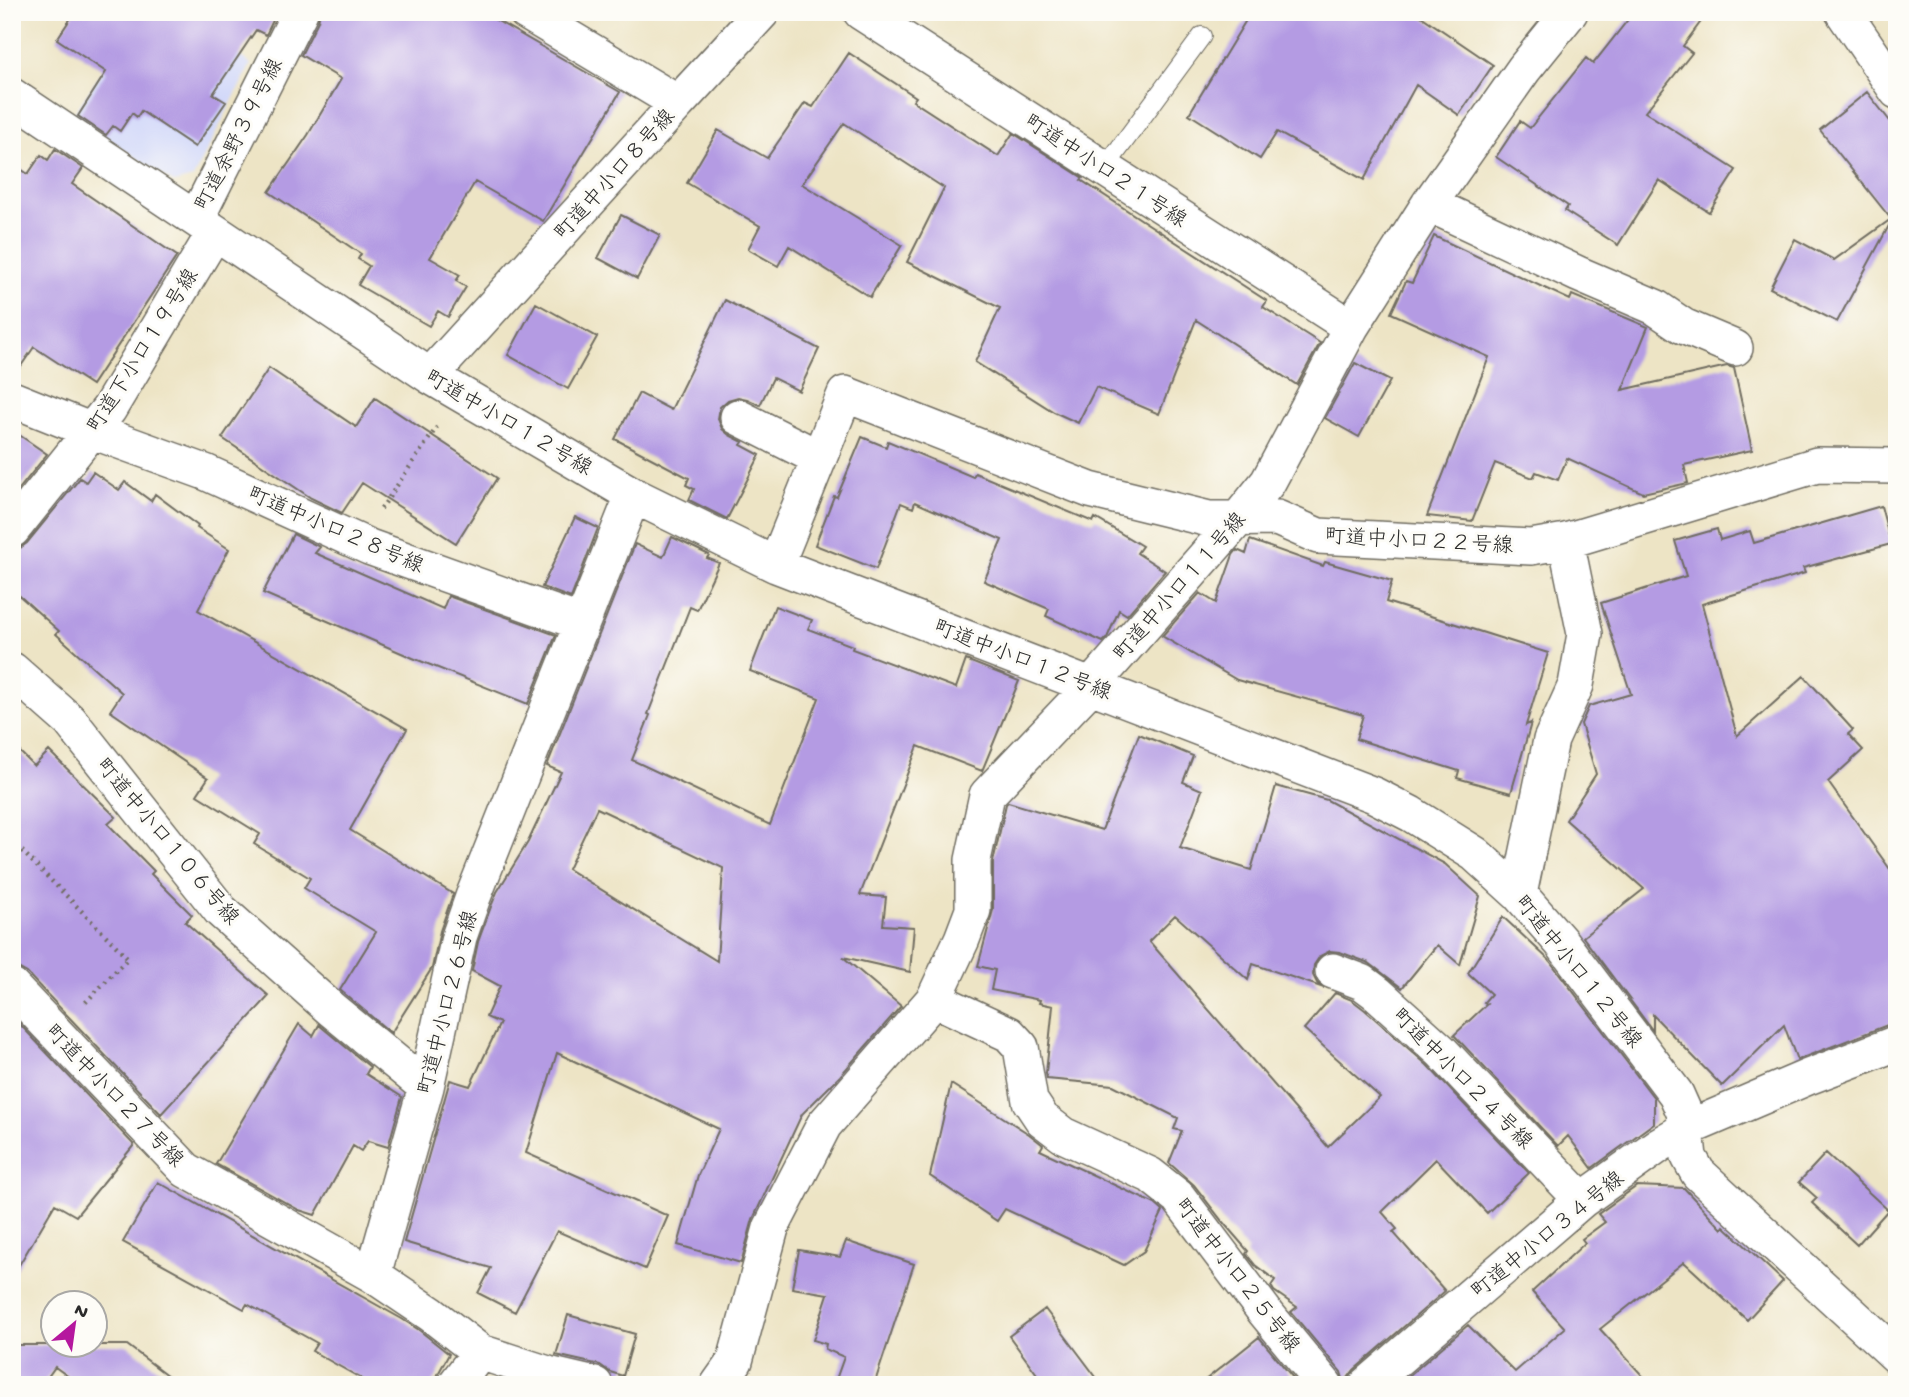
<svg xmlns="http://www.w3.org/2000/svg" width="1909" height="1397" font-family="'Gochi Hand','Klee One',sans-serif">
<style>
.built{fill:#d3d9f9}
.building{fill:#b49be3;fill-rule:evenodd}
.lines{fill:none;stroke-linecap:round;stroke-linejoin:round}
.service-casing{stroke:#6f6c61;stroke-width:20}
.minor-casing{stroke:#6f6c61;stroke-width:38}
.path{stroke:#6f6c61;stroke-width:4.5;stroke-dasharray:2 5;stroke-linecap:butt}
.service{stroke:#fff;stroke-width:18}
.minor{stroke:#fff;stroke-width:35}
.labels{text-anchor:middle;stroke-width:6;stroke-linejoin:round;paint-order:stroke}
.street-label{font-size:21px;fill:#2b2b2b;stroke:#fdfcf7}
</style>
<rect width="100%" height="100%" fill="#fdfcf7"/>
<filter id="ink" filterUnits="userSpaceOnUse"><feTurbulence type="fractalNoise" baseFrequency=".0143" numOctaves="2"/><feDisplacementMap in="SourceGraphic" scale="14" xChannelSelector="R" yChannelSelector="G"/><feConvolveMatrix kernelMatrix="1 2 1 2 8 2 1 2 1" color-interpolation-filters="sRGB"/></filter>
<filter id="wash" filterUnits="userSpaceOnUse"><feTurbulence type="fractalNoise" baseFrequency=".00686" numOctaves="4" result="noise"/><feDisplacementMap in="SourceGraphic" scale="28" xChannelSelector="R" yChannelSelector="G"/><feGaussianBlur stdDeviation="1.57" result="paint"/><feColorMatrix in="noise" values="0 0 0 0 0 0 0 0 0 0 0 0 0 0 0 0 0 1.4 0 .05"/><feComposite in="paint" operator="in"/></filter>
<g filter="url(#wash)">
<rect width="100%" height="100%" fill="#ede4c5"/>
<!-- built -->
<path class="built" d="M142,12H174L251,64L193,178L174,183L73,115Z"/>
<g id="blocks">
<!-- building -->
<path class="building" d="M75,12H277L266,35L256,30L213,94L226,102L195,147L141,111L137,117L132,113L120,131L113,126L106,135L78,116L106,72L57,39Z
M320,12H482L620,92L543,221L475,182L430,258L460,275L456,281L466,287L448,317L438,311L429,326L358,285L369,266L358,259L361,254L269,192L308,135L341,79L301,55L318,21Z
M1251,12H1415L1493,65L1459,115L1416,85L1364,180L1277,132L1260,159L1189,114Z
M1634,12H1708L1683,46L1692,53L1645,112L1736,170L1709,212L1659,180L1618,245L1565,211L1568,206L1496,157L1520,121L1530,128L1586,58L1593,64Z
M849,53L916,97L913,101L998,156L1013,133L1083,178L1081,180L1145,222L1267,301L1263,307L1320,343L1297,385L1196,320L1159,414L1096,387L1078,423L1054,412L975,362L1000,308L907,262L944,188L844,123L802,184L902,245L870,297L789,246L778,266L748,249L760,226L687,183L718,130L767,158L805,103L813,107Z
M1867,92L1897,130V226L1892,220L1837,322L1770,288L1795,239L1834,260L1891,219L1820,130Z
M55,149L83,168L72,184L177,256L92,385L34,347L12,379V163L28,174L41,155L48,160Z
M621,215L660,235L637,279L598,258Z
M1434,236L1570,300L1572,295L1648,327L1622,390L1727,366L1734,368L1752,450L1684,465L1688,483L1643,493L1567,458L1558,480L1536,472L1533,478L1495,463L1472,521L1427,516L1489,357L1391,313L1406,281L1412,283Z
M725,300L819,349L799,391L773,378L760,405L747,399L738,397L728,400L720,407L718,419L722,429L729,435L743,442L741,445L760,455L727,519L689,500L694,489L686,485L689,478L615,439L639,393L671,410Z
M536,303L597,337L568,389L508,355Z
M1355,363L1390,381L1359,437L1325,418Z
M269,368L356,427L375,398L497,478L456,543L362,483L342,513L311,498L222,438Z
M12,430L47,454L12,498Z
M862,437L886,447L888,441L973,477L975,473L1093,522L1095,518L1142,546L1137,553L1165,571L1127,615L1119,610L1107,638L1103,642L1046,616L1049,609L984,581L1002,540L915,502L913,508L901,503L876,569L815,545L834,496L837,497Z
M93,472L119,490L125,482L151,501L155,494L198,526L197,528L229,549L198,610L407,729L350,830L453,894L440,931L432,968L391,1033L340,990L376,932L304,888L310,878L254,844L260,834L197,795L208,778L110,711L122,693L56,634L59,631L12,589V550L20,548L27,543L80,478L86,482Z
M1881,506L1891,544L1803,568L1805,573L1702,604L1737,736L1804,676L1853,730L1848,734L1863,750L1828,782L1897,879V1023L1890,1024L1797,1060L1784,1025L1722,1086L1653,1015V1031L1583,937L1644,889L1566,820L1596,774L1581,724L1589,706L1631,694L1601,603L1686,576L1675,541L1717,529L1720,540L1750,531L1754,543Z
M575,517L598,528L571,598L542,587Z
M293,534L320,547L315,553L443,609L448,596L556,635L528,704L413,658L263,593Z
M672,537L709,555L707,558L719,563L697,610L690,607L648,714L650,715L632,760L770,825L819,698L750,671L775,606L812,620L808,629L853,646L852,649L956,688L966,660L1019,681L982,771L918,746L860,895L886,897L883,925L914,927L910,972L843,957L901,1006L840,1076L802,1114L753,1219L741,1263L678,1245L698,1175L719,1129L557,1053L526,1153L668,1216L645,1269L557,1231L515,1312L478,1293L491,1268L404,1242L450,1080L470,1086L500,1023L486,1017L500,986L472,971L478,942L492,904L497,892L528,842L561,772L547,766L635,544L663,557ZM597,808L723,868L717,961L568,869Z
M1250,540L1323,566L1325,562L1392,581L1386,602L1548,653L1526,725L1531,723L1511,793L1457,778L1459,771L1356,739L1363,715L1237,680L1162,636L1200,593L1216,603L1233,555L1237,550L1246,554Z
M1139,734L1193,756L1183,782L1202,790L1180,848L1251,870L1276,786L1327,800L1445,864L1480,896L1460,965L1437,945L1402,988L1369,963L1340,952L1330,951L1320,956L1314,965L1313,975L1317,983L1324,988L1253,964L1248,980L1175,915L1149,941L1328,1147L1380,1097L1304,1029L1335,993L1352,1000L1365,1010L1427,1065L1529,1173L1487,1213L1436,1159L1382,1212L1397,1229L1393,1232L1445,1291L1354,1370L1348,1378L1347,1385H1345L1341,1372L1291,1312L1297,1307L1274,1291L1271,1286L1275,1280L1255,1265L1246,1254L1248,1251L1222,1221L1194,1185L1169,1163L1182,1131L1174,1129L1178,1118L1113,1085L1047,1079L1046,1073L1053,1006L1039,1003L1040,1000L991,990L995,970L978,966L993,910V862L1006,804L1008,802L1102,830Z
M12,744L34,766L49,751L116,817L108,824L154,871L151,874L192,915L185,922L269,996L161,1114L27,973L18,968L12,967Z
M1503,917L1549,960L1654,1098V1123L1592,1168L1568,1136L1558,1146L1454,1035L1487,1004L1484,1002L1491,994L1468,973Z
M12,1016L134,1145L76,1216L55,1204L12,1277Z
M299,1024L313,1036L319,1025L370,1067L366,1074L402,1097L388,1147L368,1141L361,1151L353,1146L315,1215L299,1210L216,1164Z
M951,1084L1029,1134L1043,1145L1040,1150L1155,1204L1163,1211L1144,1251L1124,1265L1005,1209L997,1221L930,1176Z
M1826,1153L1888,1210L1857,1245L1812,1203L1817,1198L1799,1182Z
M158,1182L402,1319L419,1330L449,1354L432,1385H373L312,1351L317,1343L247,1304L244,1309L123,1242Z
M1637,1186L1684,1188L1722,1229L1724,1226L1783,1281L1747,1320L1684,1262L1600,1329L1651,1385H1398L1468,1325L1515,1372L1565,1328L1532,1292L1585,1243L1582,1239L1605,1222L1598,1214Z
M846,1241L914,1264L874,1385H834L844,1357L825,1349L826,1344L813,1340L828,1294L792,1288L799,1250L840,1257Z
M1045,1309L1102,1385H1045L1009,1336Z
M568,1315L635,1334L623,1376L610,1372L600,1365L556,1355Z
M1259,1337L1299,1385H1199Z
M12,1345H127L180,1385H80L55,1367L42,1385H12Z"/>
</g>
</g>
<g filter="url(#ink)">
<use href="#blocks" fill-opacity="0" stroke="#6f6c61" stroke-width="2"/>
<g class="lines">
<!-- service casing -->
<g class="service-casing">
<path id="service" d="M1104,169L1202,36"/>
</g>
<!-- minor casing -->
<g class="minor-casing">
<path id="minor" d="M861,12L1351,327
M1843,12L1897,91
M12,96L430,376L633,495L776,565L1374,795L1411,814L1475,854L1519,894L1561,942L1676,1094L1684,1112L1689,1157L1698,1173L1897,1356
M678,103L762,12
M1429,204L1578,274L1655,307L1683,326L1735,348
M196,219L300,12
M430,376L678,103L526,12
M12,399L92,431L205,472L369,547L582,623
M738,417L819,458
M12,530L109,409L215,232
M776,565L845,394L1090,490L1209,519L1277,518L1318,536L1531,547L1566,541L1817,465L1897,466
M12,670L70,721L221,911L331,1009L426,1087
M1519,894L1551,740L1576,685L1585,634L1566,541
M1333,971L1362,982L1378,994L1441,1051L1582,1200
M12,987L186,1170L373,1275
M934,999L1009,1034L1021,1047L1030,1101L1042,1119L1063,1135L1150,1175L1178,1197L1265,1312L1325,1385
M480,1352L431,1314L373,1275L426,1087L459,937L473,897L633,495
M455,1385L480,1352L548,1374L595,1385
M718,1385L735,1361L771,1228L824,1125L934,999L962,939L973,910V860L987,795L1091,686L1239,518L1268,482L1351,327L1429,204L1524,69L1570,12
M1367,1385L1582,1200L1659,1145L1686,1129L1808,1077L1897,1043"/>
</g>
<!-- path -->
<path class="path" d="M381,509L437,427
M12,841L128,958L85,1003"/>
<!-- service -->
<use href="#service" class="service"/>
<!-- minor -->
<use href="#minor" class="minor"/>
</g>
</g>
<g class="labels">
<!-- street labels -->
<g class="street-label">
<text transform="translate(238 134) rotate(-63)" y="7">町道余野３９号線</text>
<text transform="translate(1106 170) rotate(33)" y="7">町道中小口２１号線</text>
<text transform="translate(614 174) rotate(-48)" y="7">町道中小口８号線</text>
<text transform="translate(142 350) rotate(-58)" y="7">町道下小口１９号線</text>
<text transform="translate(509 422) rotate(30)" y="7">町道中小口１２号線</text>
<text transform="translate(336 529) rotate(23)" y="7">町道中小口２８号線</text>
<text transform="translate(1419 540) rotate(3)" y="7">町道中小口２２号線</text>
<text transform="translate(1179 586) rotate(-49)" y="7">町道中小口１１号線</text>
<text transform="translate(1023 659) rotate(21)" y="7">町道中小口１２号線</text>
<text transform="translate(168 841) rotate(50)" y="7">町道中小口１０６号線</text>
<text transform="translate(1579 971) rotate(51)" y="7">町道中小口１２号線</text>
<text transform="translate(447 1002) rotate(-76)" y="7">町道中小口２６号線</text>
<text transform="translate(1463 1078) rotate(45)" y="7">町道中小口２４号線</text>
<text transform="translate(115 1095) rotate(46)" y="7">町道中小口２７号線</text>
<text transform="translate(1547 1234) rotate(-39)" y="7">町道中小口３４号線</text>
<text transform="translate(1238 1275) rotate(52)" y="7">町道中小口２５号線</text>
</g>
</g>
<!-- margin -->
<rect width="1909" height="1397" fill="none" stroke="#fdfcf7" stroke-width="42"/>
<!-- north arrow -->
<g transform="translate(74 1324) rotate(29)"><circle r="33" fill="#fdfcf7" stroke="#a9a8a5" stroke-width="2"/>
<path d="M0-5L12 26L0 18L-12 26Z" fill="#b5179e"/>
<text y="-10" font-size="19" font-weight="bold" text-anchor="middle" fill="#2b2b2b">N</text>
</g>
</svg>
